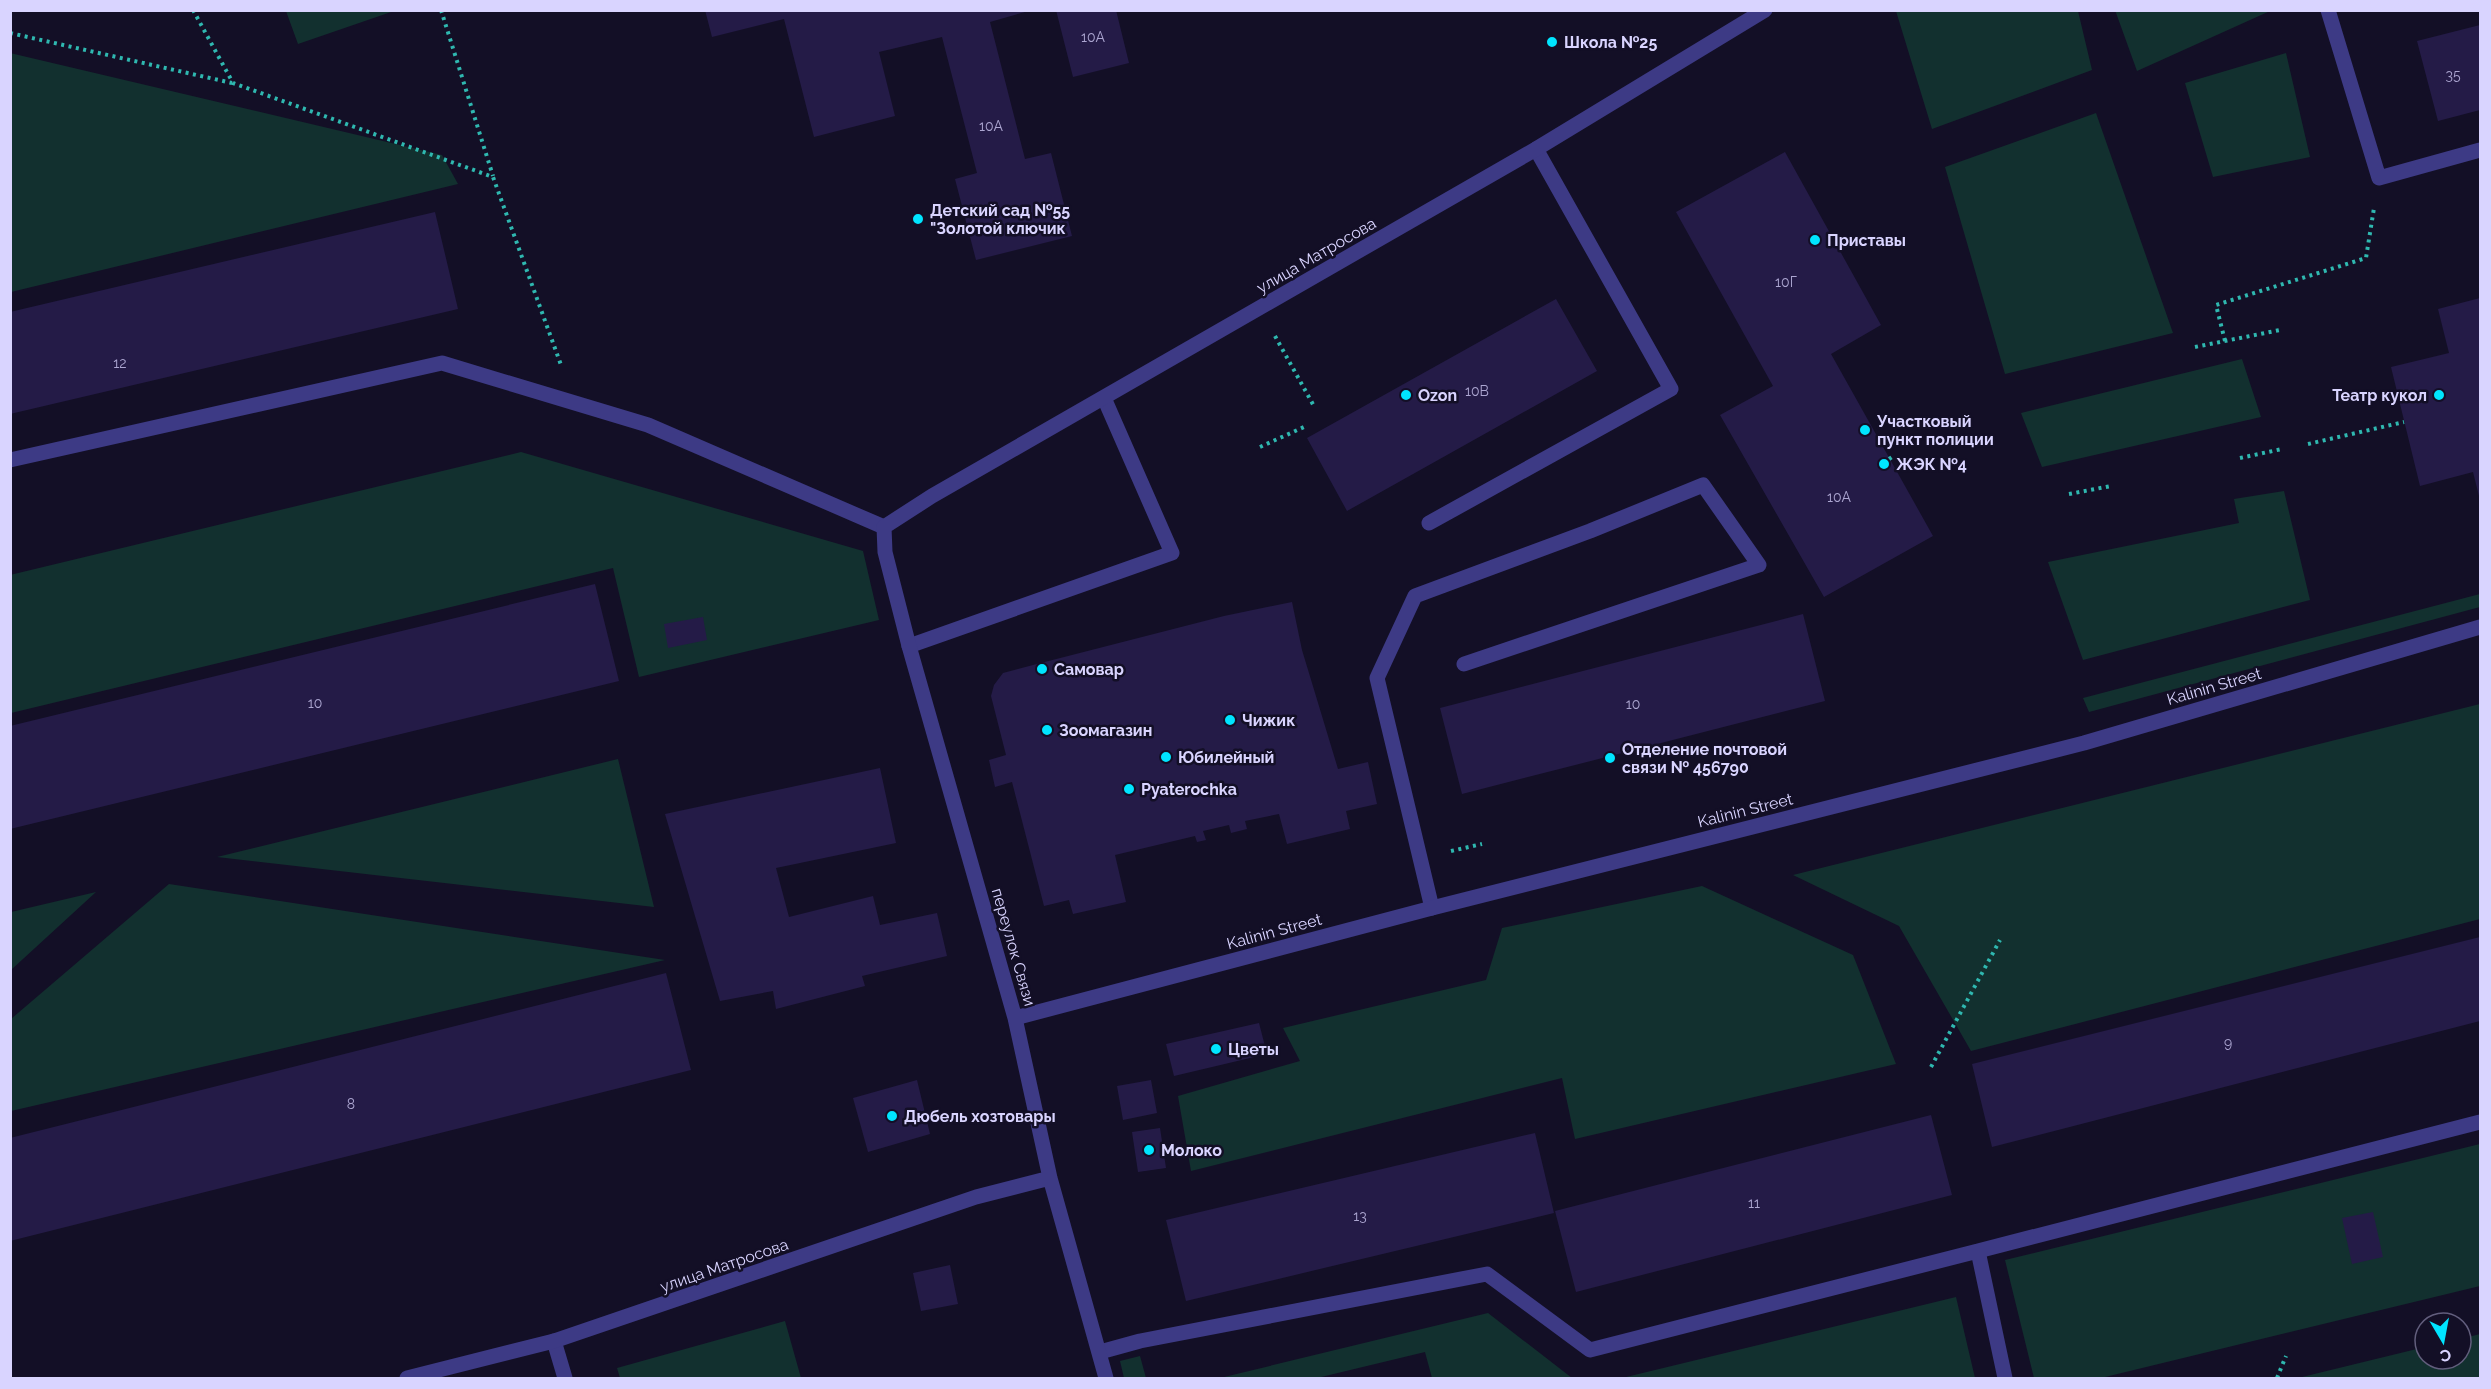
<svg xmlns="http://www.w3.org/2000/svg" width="2491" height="1389" font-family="Raleway,sans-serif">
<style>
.green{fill:#12302f}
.building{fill:#241b47}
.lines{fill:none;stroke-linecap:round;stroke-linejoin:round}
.path{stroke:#2fb8b0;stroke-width:4;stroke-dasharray:3 4.5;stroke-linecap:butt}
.lane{stroke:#3d3a85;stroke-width:15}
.street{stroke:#3d3a85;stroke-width:15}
.poi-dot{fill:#00e5ff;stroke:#130f26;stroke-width:2}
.labels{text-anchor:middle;stroke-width:5;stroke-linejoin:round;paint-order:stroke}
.number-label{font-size:14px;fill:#aca6d1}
.poi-label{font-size:16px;font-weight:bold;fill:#d9d4ff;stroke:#130f26;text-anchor:start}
.street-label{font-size:16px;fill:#d9d4ff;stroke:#130f26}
</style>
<rect width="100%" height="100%" fill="#130f26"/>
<!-- green -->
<path class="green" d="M2115,10H2270V11L2137,71Z
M286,11V10L394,11L298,44Z
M1896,11H2078L2092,70L1932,129Z
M10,53L442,155L458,184L11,292Z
M2286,53L2310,157L2213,177L2185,83Z
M2096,113L2173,333L2005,374L1945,167Z
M2242,359L2261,417L2042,467L2021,413Z
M521,452L863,551L879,620L639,677L613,568L11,713L10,575Z
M2284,491L2310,600L2083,660L2048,562L2239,523L2234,499Z
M2480,594V607L2089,712L2083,698Z
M2480,704V919L1971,1051L1899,926L1793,875Z
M618,759L654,907L217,857Z
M169,884L665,960L11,1111V1019Z
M1702,886L1853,955L1896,1064L1575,1139L1562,1078L1191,1171L1178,1096L1300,1061L1283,1028L1486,980L1502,928Z
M96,892L11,970V912Z
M2480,1144V1286L2101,1378H2034L2005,1260Z
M1956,1297L1975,1378H1622Z
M1488,1313L1572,1378H1432L1425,1352L1317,1378H1220Z
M785,1321L801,1378H620L617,1368Z
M2480,1334V1378H2298L2425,1347V1359H2461V1339Z
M1140,1356L1146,1378H1124L1120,1361Z"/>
<!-- building -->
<path class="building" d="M705,10H1032L990,22L1025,159L1051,153L1072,236L976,260L955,179L977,173L942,37L879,52L895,116L814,137L784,19L712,37Z
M1056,10H1116L1129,63L1073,77Z
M2480,25V110L2438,121L2417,41Z
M1785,152L1881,325L1831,354L1933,536L1824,597L1720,415L1773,386L1676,212Z
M435,212L458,309L10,414V312Z
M2480,298V500L2473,472L2420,486L2391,367L2449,353L2438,309Z
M1556,299L1597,371L1347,511L1307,438Z
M595,584L619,681L10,829V726Z
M1292,602L1302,650L1338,769L1368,762L1377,804L1346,811L1350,829L1287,844L1279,814L1245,821L1247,829L1231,833L1229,825L1203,831L1206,840L1197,842L1195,836L1115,855L1126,902L1073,914L1069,900L1044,906L1012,782L995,787L989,760L1006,755L991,696L994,685L1003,673L1033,665L1224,616Z
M1803,614L1825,701L1462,794L1440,708Z
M703,617L707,640L668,648L664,624Z
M880,768L896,843L776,868L789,917L873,896L880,925L937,913L947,956L862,976L865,986L776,1009L773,991L720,1001L665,814Z
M2480,937V1021L1992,1147L1972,1064Z
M666,973L691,1070L10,1241V1138Z
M1259,1023L1267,1054L1174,1076L1166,1044Z
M917,1080L930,1134L868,1152L853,1098Z
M1151,1080L1157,1113L1123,1120L1117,1086Z
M1931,1115L1952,1195L1576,1292L1555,1211Z
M1160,1128L1166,1168L1138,1172L1132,1132Z
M1535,1133L1554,1213L1186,1301L1166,1220Z
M2373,1212L2383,1257L2352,1264L2342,1218Z
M950,1265L958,1304L921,1311L913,1273Z"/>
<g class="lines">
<!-- path -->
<path class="path" d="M193,10L233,83L493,177L561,365
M441,10L493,176
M10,33L232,83
M1275,336L1315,408
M2225,341L2216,305L2366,258L2374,208
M2195,347L2280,330
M2308,444L2404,422
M1260,447L1304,427
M2240,458L2282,449
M1889,459L1895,455
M2069,494L2111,486
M1451,851L1482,844
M1931,1067L2000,940
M2277,1378L2286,1356"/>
<!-- lane -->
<path class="lane" d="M2328,10L2379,178L2480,150
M10,460L442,363L648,425L884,527
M1429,523L1671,389L1536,149
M909,646L1172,553L1104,398
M1432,908L1377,678L1415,596L1590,531L1703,485L1759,565L1464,664
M1978,1251L2480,1122
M554,1341L565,1378
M1100,1352L1140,1341L1487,1274L1590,1350L1978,1251L2005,1378"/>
<!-- street -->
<path class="street" d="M1015,1018L1432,908L2084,743L2480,627
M407,1378L554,1341L976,1197L1050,1178
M1106,1378L1050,1178L1015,1018L909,646L885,552L884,527L932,496L1536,149L1765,10"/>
</g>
<!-- markers -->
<g class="poi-dot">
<circle cx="1552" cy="42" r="6"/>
<circle cx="918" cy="219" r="6"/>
<circle cx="1815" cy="240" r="6"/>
<circle cx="1406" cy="395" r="6"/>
<circle cx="2439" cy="395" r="6"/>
<circle cx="1865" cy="430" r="6"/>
<circle cx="1884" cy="464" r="6"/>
<circle cx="1042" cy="669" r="6"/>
<circle cx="1230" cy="720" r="6"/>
<circle cx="1047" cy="730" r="6"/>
<circle cx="1166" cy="757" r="6"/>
<circle cx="1610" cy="758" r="6"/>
<circle cx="1129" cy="789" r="6"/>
<circle cx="1216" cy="1049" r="6"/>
<circle cx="892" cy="1116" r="6"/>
<circle cx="1149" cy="1150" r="6"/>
</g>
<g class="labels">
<!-- number labels -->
<g class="number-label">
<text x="1093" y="42">10А</text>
<text x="2453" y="80">35</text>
<text x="991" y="131">10А</text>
<text x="1786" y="287">10Г</text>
<text x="120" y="368">12</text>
<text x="1477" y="396">10В</text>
<text x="1839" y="502">10А</text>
<text x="315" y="708">10</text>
<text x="1633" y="709">10</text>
<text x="2228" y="1048">9</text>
<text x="351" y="1109">8</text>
<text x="1754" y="1208">11</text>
<text x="1360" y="1221">13</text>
</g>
<!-- poi labels -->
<g class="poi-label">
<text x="1564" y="48">Школа №25</text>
<text x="930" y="216">Детский сад №55<tspan x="930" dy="18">"Золотой ключик</tspan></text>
<text x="1827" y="246">Приставы</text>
<text x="1418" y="401">Ozon</text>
<text x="2427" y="401" text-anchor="end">Театр кукол</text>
<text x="1877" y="427">Участковый<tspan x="1877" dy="18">пункт полиции</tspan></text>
<text x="1896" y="470">ЖЭК №4</text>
<text x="1054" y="675">Самовар</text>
<text x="1242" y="726">Чижик</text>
<text x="1059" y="736">Зоомагазин</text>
<text x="1622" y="755">Отделение почтовой<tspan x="1622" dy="18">связи № 456790</tspan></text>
<text x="1178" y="763">Юбилейный</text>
<text x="1141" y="795">Pyaterochka</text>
<text x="1228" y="1055">Цветы</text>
<text x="904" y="1122">Дюбель хозтовары</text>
<text x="1161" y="1156">Молоко</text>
</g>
<!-- street labels -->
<g class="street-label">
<text transform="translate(1316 255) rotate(-30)" y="6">улица Матросова</text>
<text transform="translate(2214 686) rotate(-16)" y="6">Kalinin Street</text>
<text transform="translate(1745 810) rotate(-14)" y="6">Kalinin Street</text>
<text transform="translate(1274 931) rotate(-15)" y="6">Kalinin Street</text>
<text transform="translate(1014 947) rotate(74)" y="6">переулок Связи</text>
<text transform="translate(724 1265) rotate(-19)" y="6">улица Матросова</text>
</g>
</g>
<!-- border -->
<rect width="2491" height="1389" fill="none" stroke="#d9d4ff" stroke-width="24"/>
<!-- north arrow -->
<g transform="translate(2443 1341) rotate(170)"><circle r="28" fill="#130f26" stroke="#625e7d" stroke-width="1.5"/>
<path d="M0-4.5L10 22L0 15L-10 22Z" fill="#00e5ff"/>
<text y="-9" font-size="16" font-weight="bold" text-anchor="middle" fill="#d9d4ff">С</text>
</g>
</svg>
